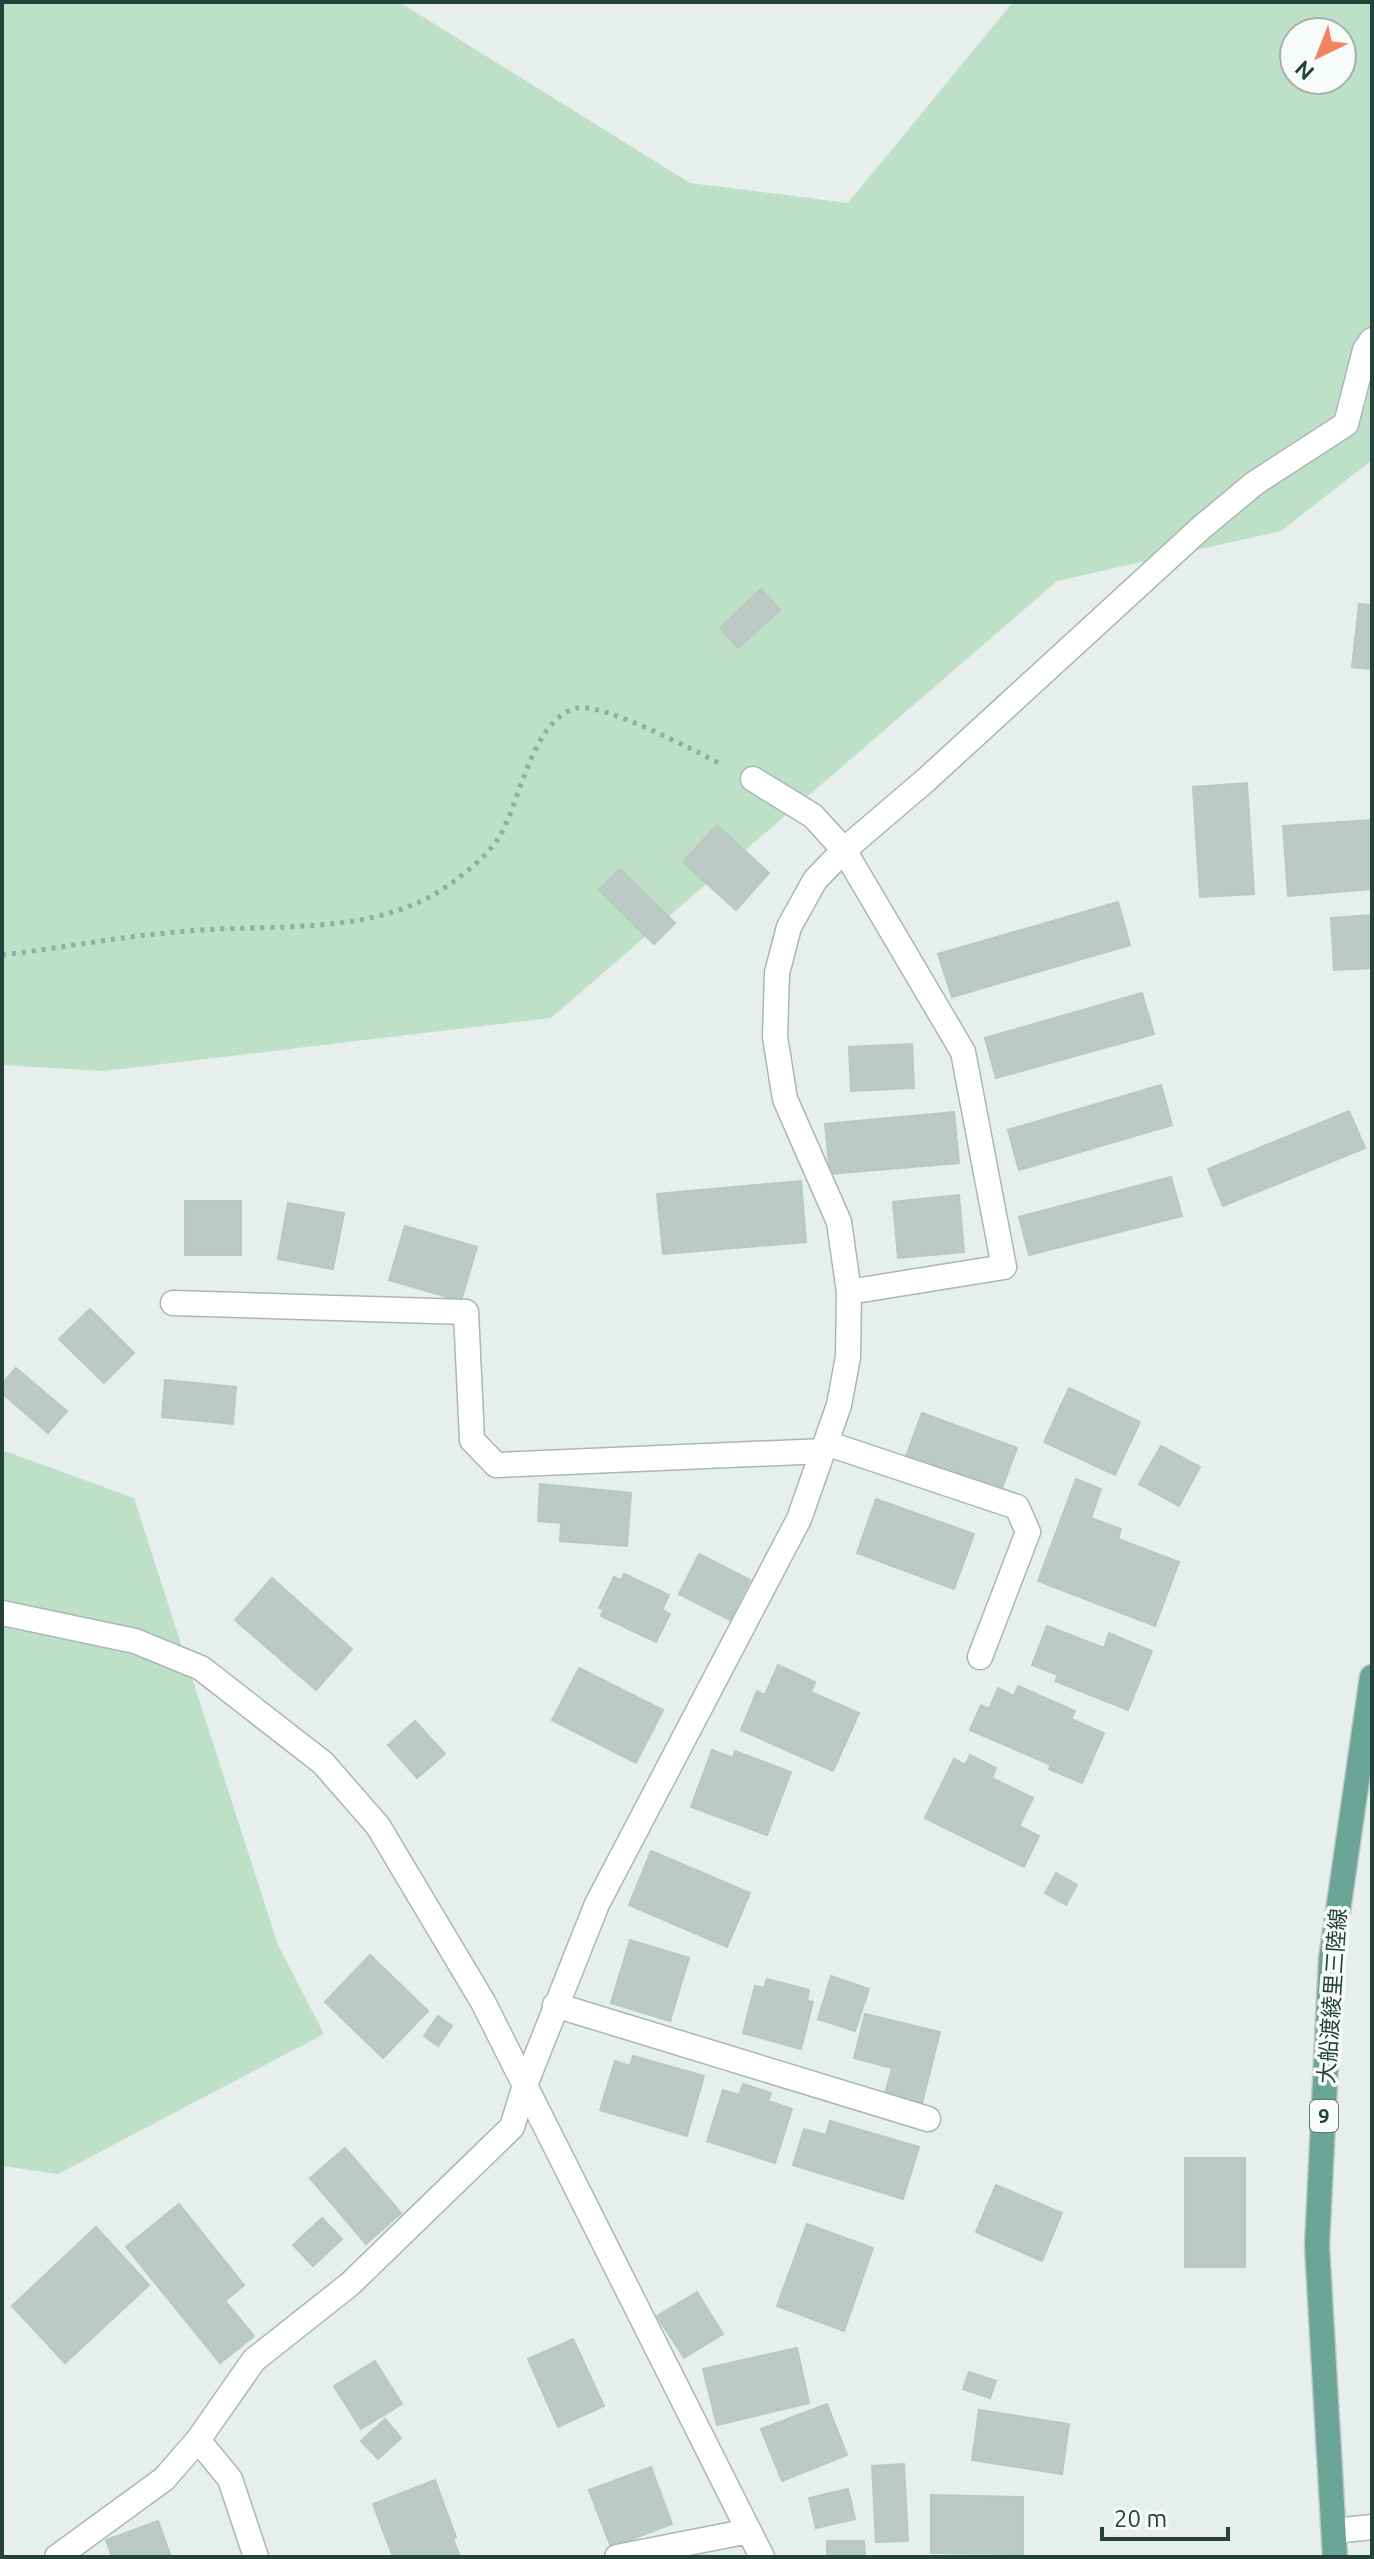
<svg xmlns="http://www.w3.org/2000/svg" width="1374" height="2559" font-family="Ubuntu,'Noto Sans JP',sans-serif">
<style>
.green{fill:#bfe0c8;fill-rule:evenodd}
.building{fill:#bbcac4;stroke:#b8c9c2;stroke-width:2}
.lines{fill:none;stroke-linecap:round;stroke-linejoin:round}
.street-casing{stroke:#a8b8b2;stroke-width:27}
.secondary-casing{stroke:#a4bbb3;stroke-width:27}
.primary-casing{stroke:#c2cac8;stroke-width:27}
.path{stroke:#86b3a5;stroke-width:5;stroke-dasharray:4 6;stroke-linecap:butt}
.street{stroke:#fff;stroke-width:24}
.secondary{stroke:#fff;stroke-width:24}
.primary{stroke:#6aa596;stroke-width:24}
.labels{text-anchor:middle;stroke-width:7;stroke-linejoin:round;paint-order:stroke}
.shield{fill:#f7fbf9;stroke:#637a73;stroke-width:2}
.shield-label{font-size:20px;font-weight:bold;fill:#24423a}
.street-label{font-size:22px;fill:#24423a;stroke:#f7fbf9}
</style>
<rect width="100%" height="100%" fill="#e6efeb"/>
<!-- green -->
<path class="green" d="M2,2H399L690,183L848,203L1013,2H1372V460L1281,531L1057,581L551,1018L103,1071L2,1065ZM1294,32H1342V80H1294Z
M2,1450L134,1498L278,1945L324,2034L58,2174L2,2166Z"/>
<!-- building -->
<path class="building" d="M761,589L780,610L738,648L720,628Z
M1359,604L1372,605V669L1352,667Z
M1247,783L1254,894L1200,897L1193,787Z
M1372,820V889L1288,896L1283,826Z
M717,825L769,873L736,910L683,862Z
M620,869L675,923L654,944L599,890Z
M1118,902L1130,945L952,997L938,954Z
M1372,915V968L1334,970L1331,918Z
M1142,993L1154,1034L996,1078L985,1038Z
M912,1044L914,1088L851,1091L849,1047Z
M1161,1085L1172,1125L1019,1170L1008,1130Z
M1349,1111L1365,1148L1223,1206L1208,1169Z
M954,1112L959,1163L830,1174L825,1124Z
M1171,1177L1182,1216L1029,1255L1019,1217Z
M801,1181L806,1242L663,1254L657,1194Z
M959,1195L964,1252L898,1258L893,1202Z
M185,1201H241V1255H185Z
M288,1203L344,1213L333,1269L278,1259Z
M405,1226L477,1247L461,1301L389,1280Z
M90,1309L134,1353L104,1383L59,1339Z
M16,1368L67,1411L48,1433L2,1393V1384Z
M165,1380L236,1387L233,1424L162,1417Z
M1069,1388L1140,1422L1115,1475L1044,1442Z
M922,1413L1017,1448L999,1496L904,1462Z
M1161,1446L1200,1467L1179,1506L1139,1484Z
M1076,1479L1101,1489L1091,1518L1121,1529L1118,1539L1179,1562L1155,1626L1038,1581Z
M540,1484L631,1493L627,1546L560,1541L561,1523L538,1521Z
M876,1499L974,1534L954,1589L857,1553Z
M699,1554L750,1580L730,1620L679,1594Z
M624,1574L669,1595L662,1610L670,1614L656,1642L601,1616L604,1609L599,1608L614,1577L621,1580Z
M272,1578L352,1649L316,1690L235,1620Z
M1047,1626L1104,1648L1109,1633L1152,1651L1128,1710L1055,1681L1058,1675L1032,1665Z
M778,1665L815,1682L811,1692L859,1713L833,1771L741,1730L757,1691L765,1695Z
M579,1668L663,1710L636,1763L552,1720Z
M1018,1686L1075,1711L1071,1719L1104,1733L1082,1783L1049,1769L1051,1765L970,1730L981,1705L989,1709L998,1688L1014,1696Z
M415,1721L445,1754L417,1778L388,1745Z
M712,1750L733,1758L735,1751L791,1772L767,1835L691,1807Z
M970,1755L996,1768L992,1778L1033,1798L1019,1826L1039,1836L1024,1867L925,1818L954,1759L965,1765Z
M651,1851L750,1893L727,1947L629,1905Z
M1056,1873L1077,1885L1066,1905L1045,1893Z
M630,1940L689,1958L670,2021L611,2003Z
M370,1955L428,2011L383,2058L325,2002Z
M831,1976L869,1989L855,2031L818,2019Z
M767,1979L809,1990L807,2000L813,2002L801,2049L743,2033L755,1986L764,1988Z
M865,2014L940,2032L922,2103L885,2094L892,2068L854,2058Z
M438,2016L452,2026L438,2046L424,2036Z
M633,2056L704,2076L687,2136L600,2110L615,2061L630,2066Z
M743,2084L771,2093L768,2101L792,2109L775,2163L707,2141L723,2090L739,2095Z
M830,2121L919,2147L903,2199L793,2165L804,2129L826,2135Z
M345,2148L401,2213L366,2244L310,2178Z
M1185,2158H1245V2267H1185Z
M996,2185L1062,2213L1042,2261L976,2232Z
M179,2204L244,2285L225,2301L254,2336L220,2363L126,2247Z
M322,2218L342,2239L313,2266L293,2245Z
M807,2224L873,2248L844,2331L777,2306Z
M96,2227L149,2285L65,2363L12,2306Z
M697,2292L723,2334L684,2358L657,2316Z
M573,2339L604,2406L558,2427L528,2359Z
M797,2348L809,2403L717,2425L703,2369Z
M375,2361L402,2404L361,2429L334,2386Z
M969,2372L996,2381L990,2398L963,2389Z
M827,2404L847,2455L782,2481L761,2429Z
M979,2410L1069,2424L1062,2474L972,2460Z
M385,2419L401,2438L378,2459L361,2441Z
M904,2464L908,2541L876,2542L872,2466Z
M651,2467L672,2524L611,2547L589,2490Z
M435,2480L456,2537L453,2539L460,2557H393L373,2504Z
M848,2489L855,2519L816,2528L809,2498Z
M931,2495L1023,2497V2554L931,2553Z
M158,2521L171,2557H112L106,2540Z
M827,2541H864L865,2557H827Z"/>
<g class="lines">
<!-- street casing -->
<g class="street-casing">
<path id="street" d="M753,779L813,816L844,850L963,1052L1004,1267L849,1292
M173,1303L466,1312L472,1440L496,1465L824,1451
M826,1443L1017,1507L1028,1532L980,1657
M2,1613L135,1641L201,1668L323,1763L378,1826L483,2002L762,2557
M555,2005L928,2119
M198,2440L230,2479L256,2557
M57,2557L164,2479L198,2440L254,2360L350,2284L512,2127L525,2085L597,1904L799,1519L839,1405L848,1357L849,1292L839,1222L785,1099L775,1037L777,973L789,927L815,880L844,850L926,780L1202,527L1255,483L1346,424L1365,350L1372,340
M617,2557L749,2531"/>
</g>
<!-- secondary casing -->
<g class="secondary-casing">
<path id="secondary" d="M1334,2531L1372,2527"/>
</g>
<!-- primary casing -->
<g class="primary-casing">
<path id="primary" d="M1335,2557L1317,2246L1331,1959L1372,1677"/>
</g>
<!-- path -->
<path class="path" d="M2,955C60,948 118,937 177,932C259,923 359,937 433,895C455,882 484,860 498,839C520,805 531,719 577,708C602,702 697,752 723,765"/>
<!-- street -->
<use href="#street" class="street"/>
<!-- secondary -->
<use href="#secondary" class="secondary"/>
<!-- primary -->
<use href="#primary" class="primary"/>
</g>
<g class="labels">
<!-- shield labels -->
<rect class="shield" x="1310" y="2100" width="28" height="32" rx="6"/>
<g class="shield-label">
<text x="1324" y="2123">9</text>
</g>
<!-- street labels -->
<g class="street-label">
<text transform="translate(1332 1996) rotate(-86)" y="8">大船渡綾里三陸線</text>
</g>
</g>
<!-- border -->
<rect width="1374" height="2559" fill="none" stroke="#24423a" stroke-width="8"/>
<!-- north arrow -->
<g transform="translate(1318 56) rotate(223)"><circle r="38" fill="#f7fbf9" stroke="#a3b1ad" stroke-width="2"/>
<path d="M0-6L14 30L0 20L-14 30Z" fill="#f4845f"/>
<text y="-12" font-size="22" font-weight="bold" text-anchor="middle" fill="#24423a">N</text>
</g>
<!-- scale -->
<path d="M1102 2527v12h126v-12" fill="none" stroke="#24423a" stroke-width="4"/>
<text x="1114" y="2527" font-size="24" fill="#24423a" stroke="#f7fbf9" stroke-width="6" paint-order="stroke">20 m</text>
</svg>
